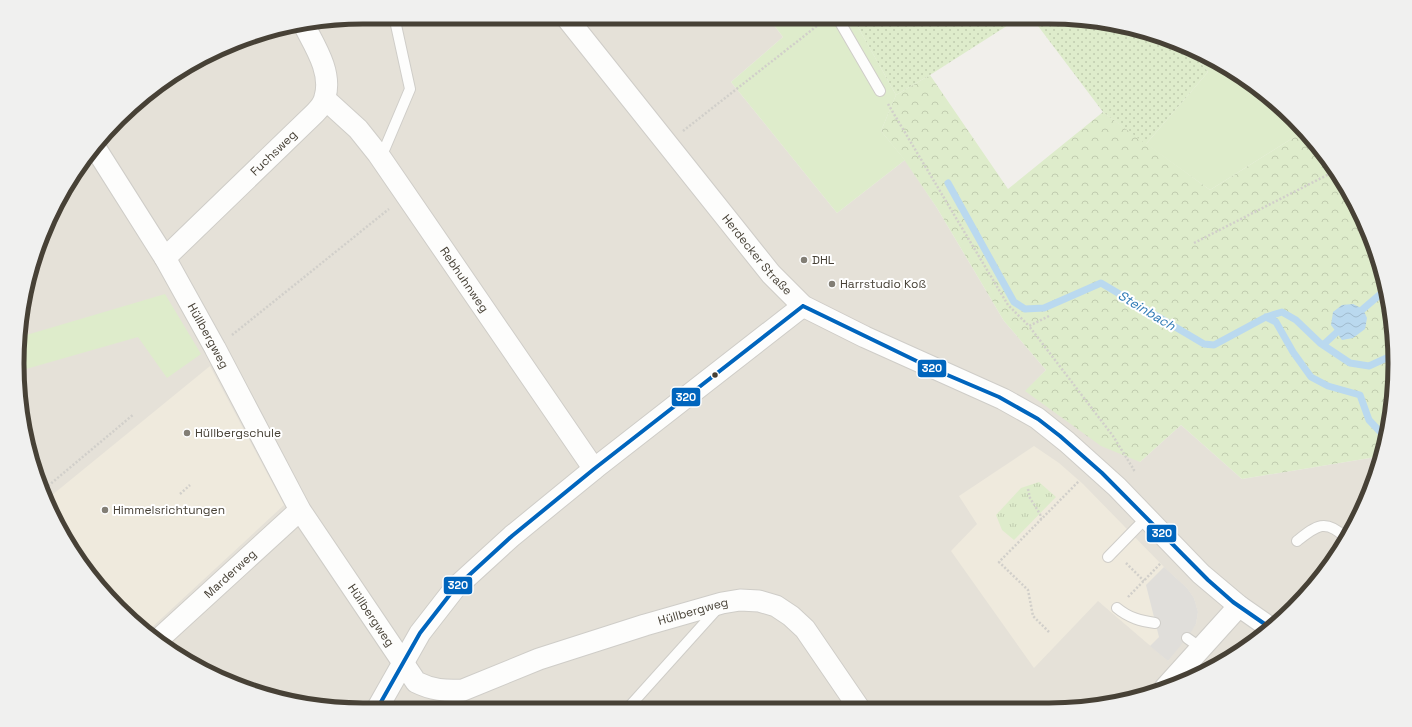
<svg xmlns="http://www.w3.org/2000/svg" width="1412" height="727" font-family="'Space Grotesk',sans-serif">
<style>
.residential{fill:#e5e1d8}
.education{fill:#efeadd}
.grass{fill:#deeccb}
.forest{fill:url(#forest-crowns)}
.park{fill:url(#park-tufts)}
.garden{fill:url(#garden-dots)}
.parking{fill:#e0deda}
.water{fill:url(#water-waves)}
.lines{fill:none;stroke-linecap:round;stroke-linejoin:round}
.stream{stroke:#bad9ef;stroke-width:7}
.lane-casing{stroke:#cfcdc8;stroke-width:12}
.street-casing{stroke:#cfcdc8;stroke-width:23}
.path{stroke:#d1cfca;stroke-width:2.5;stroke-dasharray:2 2;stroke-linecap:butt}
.lane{stroke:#fdfdfc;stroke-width:10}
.street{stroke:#fdfdfc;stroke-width:21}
.bus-1-casing{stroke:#fff;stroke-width:7}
.bus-1{stroke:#0065bd;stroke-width:4}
.poi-dot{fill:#827e75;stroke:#fff;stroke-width:1.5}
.bus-dot{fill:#474136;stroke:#fff;stroke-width:1.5}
.labels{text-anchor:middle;stroke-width:4;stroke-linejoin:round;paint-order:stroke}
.street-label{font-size:12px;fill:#474136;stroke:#fff}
.poi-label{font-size:12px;fill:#474136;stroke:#fff;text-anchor:start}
.water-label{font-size:13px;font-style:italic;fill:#2e79b5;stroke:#fff}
.rim{fill:none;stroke:#474136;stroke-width:5}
.line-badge{stroke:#fff;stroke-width:1.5}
.badge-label{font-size:11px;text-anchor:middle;font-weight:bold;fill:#fff}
</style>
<defs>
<pattern id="forest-crowns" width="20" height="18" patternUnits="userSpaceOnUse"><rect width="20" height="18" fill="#deeccb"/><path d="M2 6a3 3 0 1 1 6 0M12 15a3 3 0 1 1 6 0" fill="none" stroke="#c0ccaf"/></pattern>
<pattern id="park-tufts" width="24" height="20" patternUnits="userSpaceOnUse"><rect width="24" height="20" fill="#deeccb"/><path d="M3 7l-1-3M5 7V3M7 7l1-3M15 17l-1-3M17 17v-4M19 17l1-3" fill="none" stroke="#c0ccaf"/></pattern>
<pattern id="garden-dots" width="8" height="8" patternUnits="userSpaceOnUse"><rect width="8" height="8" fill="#deeccb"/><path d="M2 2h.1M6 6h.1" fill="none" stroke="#c0ccaf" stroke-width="1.8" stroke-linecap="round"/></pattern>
<pattern id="water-waves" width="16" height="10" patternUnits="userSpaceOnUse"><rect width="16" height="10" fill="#bad9ef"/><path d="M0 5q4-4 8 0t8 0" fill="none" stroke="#a1bbce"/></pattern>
</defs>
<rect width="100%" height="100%" fill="#f1efeb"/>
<!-- residential -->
<path class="residential" d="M364,17H768L783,37L731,82L837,213L905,160L937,208L1004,321L1046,370L1026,391L1140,462L1181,425L1242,479L1382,456L1359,517L1309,592L1241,651L1181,684L1094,707L341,709L274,698L210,674L118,608L75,556L43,496L18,386L29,274L75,171L152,89L252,35Z"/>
<!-- education -->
<path class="education" d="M210,366L284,505L149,630L118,608L75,556L46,500Z
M1034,446L1059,463L1083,484L1164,567L1187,588L1194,598L1198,612L1196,624L1168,661L1098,601L1034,668L951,551L977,524L959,496Z"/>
<!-- grass -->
<path class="grass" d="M768,17L853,18L896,95L881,131L905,160L837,213L731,82L783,37Z
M1199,52L1260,89L1304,131L1210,190L1146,144L1208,72L1195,56Z
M165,294L201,354L167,378L138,337L19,371L23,336Z"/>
<!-- forest -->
<path class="forest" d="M930,75L1008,189L1103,112L1210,190L1304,131L1309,135L1349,190L1361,218L1359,223C1376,240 1379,263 1384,285V291L1386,292L1392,319L1394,386L1382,456L1242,479L1181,425L1140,462L1101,446L1025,391L1046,370L1004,321L937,208L903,158L881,131L896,95Z"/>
<!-- park -->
<path class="park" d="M1039,482L1056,497L1014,540L1002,530L996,515L1021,488Z"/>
<!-- garden -->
<path class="garden" d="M853,18H1019L930,75L896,95Z
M1032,18H1071L1138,29L1188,48L1208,72L1146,144L1103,112Z"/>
<!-- parking -->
<path class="parking" d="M1164,567L1187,588L1194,598L1198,612L1196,624L1189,635L1168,661L1150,646L1159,637L1146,585Z"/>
<!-- water -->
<path class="water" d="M1353,304L1363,309L1367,318L1365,329L1353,338L1342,340L1331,325L1333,312L1342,305Z"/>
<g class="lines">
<!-- stream -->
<path class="stream" d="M948,183L1014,302L1025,309L1044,308L1101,283L1204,344L1214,345L1266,317L1282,312L1296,320L1320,343L1350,363L1369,366L1393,355
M1363,309L1384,291
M1266,317L1276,322L1293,352L1311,377L1328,386L1360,395L1369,420L1386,438
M1323,345L1336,333"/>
<!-- lane casing -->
<g class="lane-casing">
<path id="lane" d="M837,17L880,91
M378,154L385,148L410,89L396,25
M1297,541C1316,526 1325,518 1345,537
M1108,557L1146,518
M1117,608C1129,618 1141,621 1155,623
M1187,638L1201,648
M628,708L718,608"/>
</g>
<!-- street casing -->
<g class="street-casing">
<g id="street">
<path id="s1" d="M566,17L771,274L803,306L865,337L1003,399L1037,418L1067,442L1117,487L1201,574L1239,606L1269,627"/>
<path id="s2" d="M325,99L358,129L378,154L594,469"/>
<path id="s3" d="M96,149L165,258L215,348L300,510L416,682C432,690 445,691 463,690L539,659L645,625L722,603L740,600L759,601L776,606L791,616L805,629L859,708"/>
<path id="s4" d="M165,258L315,113C319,109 324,103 325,97C332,73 316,48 305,27"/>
<path id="s5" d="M160,638L300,510"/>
<path d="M1165,688L1239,606"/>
<path d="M377,709L420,633L455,588L512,536L594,469L803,306"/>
</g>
</g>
<!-- path -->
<path class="path" d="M330,27L374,17
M888,104L1008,305L1029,326
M683,131L822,22
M1194,243L1335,171
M1049,316L1029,326L1113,436L1134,470L1132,471
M232,335L389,209
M1028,489L1030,498L1040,514L1041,519
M42,491L134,414
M180,494L190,485
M1126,563L1144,581
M1128,597L1161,563
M1049,632L1033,616L1028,590L999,562L1079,481"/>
<!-- lane -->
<use href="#lane" class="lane"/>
<!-- street -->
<use href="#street" class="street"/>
<!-- bus-1 casing -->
<g class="bus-1-casing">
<path id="bus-1" d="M803,306L931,368L999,397L1038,419L1060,436L1102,473L1208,580L1233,602L1269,627
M377,709L420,633L455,588L512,536L594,469L803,306"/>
</g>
<!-- bus-1 -->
<use href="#bus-1" class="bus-1"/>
</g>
<!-- markers -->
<g class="poi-dot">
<circle cx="804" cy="260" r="4"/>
<circle cx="832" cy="284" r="4"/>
<circle cx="187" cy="433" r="4"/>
<circle cx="105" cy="510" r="4"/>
</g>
<circle class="bus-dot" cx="715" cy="375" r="3.5"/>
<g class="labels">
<!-- street labels -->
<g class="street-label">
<text dy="4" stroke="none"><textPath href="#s4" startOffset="151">Fuchsweg</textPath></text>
<text dy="4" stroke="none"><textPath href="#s1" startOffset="305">Herdecker Straße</textPath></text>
<text dy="4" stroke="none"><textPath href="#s2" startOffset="229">Rebhuhnweg</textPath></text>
<text dy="4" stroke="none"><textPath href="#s3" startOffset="218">Hüllbergweg</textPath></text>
<text dy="4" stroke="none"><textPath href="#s5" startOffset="95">Marderweg</textPath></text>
<text dy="4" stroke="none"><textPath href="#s3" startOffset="914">Hüllbergweg</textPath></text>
<text dy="4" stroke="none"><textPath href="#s3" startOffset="542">Hüllbergweg</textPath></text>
</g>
<!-- poi labels -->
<g class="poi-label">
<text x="812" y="264">DHL</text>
<text x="840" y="288">Harrstudio Koß</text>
<text x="195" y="437">Hüllbergschule</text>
<text x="113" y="514">Himmelsrichtungen</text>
</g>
<!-- water labels -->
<g class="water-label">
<text transform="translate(1147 310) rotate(31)" y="5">Steinbach</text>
</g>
</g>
<!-- crop -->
<path d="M0 0H1412V727H0ZM363 24H1049A339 339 0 0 1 1388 363V364A339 339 0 0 1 1049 703H363A339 339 0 0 1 24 364V363A339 339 0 0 1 363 24Z" fill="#f0f0ef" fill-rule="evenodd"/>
<path class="rim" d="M363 24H1049A339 339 0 0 1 1388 363V364A339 339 0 0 1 1049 703H363A339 339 0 0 1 24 364V363A339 339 0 0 1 363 24Z"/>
<g class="line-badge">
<rect x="917" y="359" width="30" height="19" rx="4" fill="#0065bd"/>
<rect x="671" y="387" width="30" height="20" rx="4" fill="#0065bd"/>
<rect x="1146" y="524" width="31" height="19" rx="4" fill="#0065bd"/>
<rect x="443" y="576" width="30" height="19" rx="4" fill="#0065bd"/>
</g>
<g class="badge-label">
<text x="932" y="372">320</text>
<text x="686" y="401">320</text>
<text x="1162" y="537">320</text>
<text x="458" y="589">320</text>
</g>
</svg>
